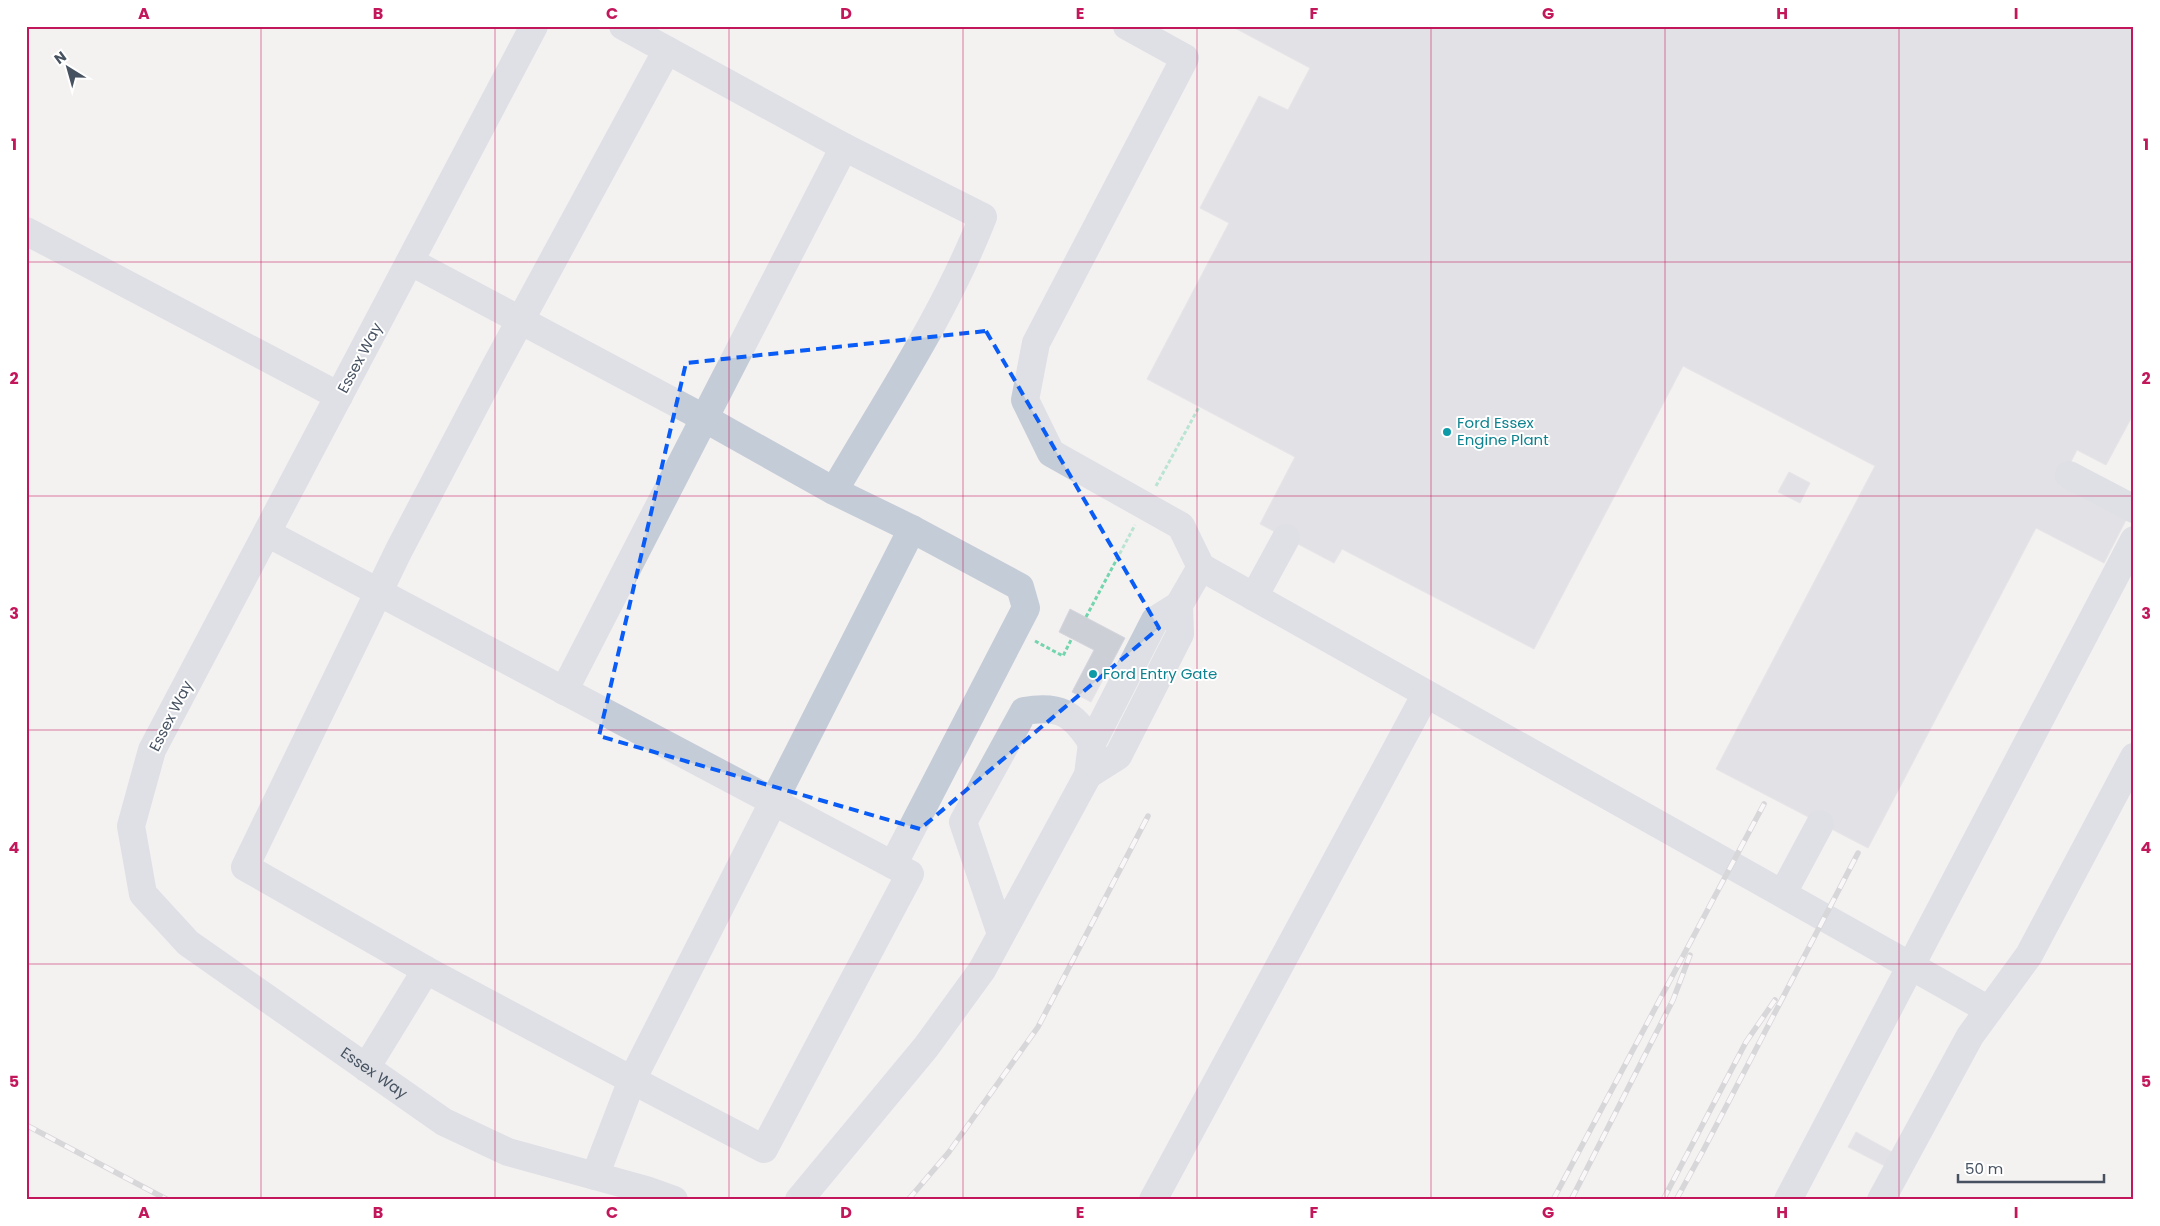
<svg xmlns="http://www.w3.org/2000/svg" width="2160" height="1226" font-family="Poppins,sans-serif">
<style>
.building{fill:#cdcfd7;stroke:#d5d6dd}
.lines{fill:none;stroke-linecap:round;stroke-linejoin:round}
.path{stroke:#72d5ad;stroke-width:3;stroke-dasharray:4 2.5;stroke-linecap:butt}
.minor{stroke:#c4ccd7;stroke-width:28}
.rail-casing{stroke:#b3b5bc;stroke-width:5.5}
.rail{stroke:#fff;stroke-width:4;stroke-dasharray:11;stroke-linecap:butt}
.marked{fill:none;stroke:#095cf5;stroke-width:4;stroke-dasharray:10 6;stroke-linejoin:round}
.grid{fill:none;stroke:#c2185b;stroke-width:1;stroke-opacity:0.55}
.culture-dot{fill:#0f9aa8;stroke:#fff;stroke-width:2}
.labels{text-anchor:middle;stroke-width:4;stroke-linejoin:round;paint-order:stroke}
.street-label{font-size:15px;fill:#475261;stroke:#fff}
.culture-label{font-size:15px;fill:#0d838f;stroke:#fff;text-anchor:start}
.neatline{fill:none;stroke:#c2185b;stroke-width:2}
.grid-label{font-size:16px;text-anchor:middle;font-weight:bold;fill:#c2185b}
</style>
<rect width="100%" height="100%" fill="#f4f1f1"/>
<!-- building -->
<path class="building" d="M1231,26H2134V413L2106,465L2077,450L2059,485L2126,520L2104,563L2036,528L1868,848L1716,769L1875,466L1683,366L1534,649L1342,549L1334,563L1260,524L1295,457L1147,379L1229,223L1200,208L1259,96L1288,110L1310,68Z
M1789,472L1810,483L1800,503L1778,492Z
M1070,609L1125,638L1091,702L1072,692L1094,650L1059,632Z
M1856,1132L1892,1152L1885,1166L1848,1147Z"/>
<g class="lines">
<!-- path -->
<path class="path" d="M1156,486L1199,407
M1086,617L1135,525
M1035,641L1063,656L1072,638"/>
<!-- minor -->
<g class="minor">
<path id="s1" d="M534,26L152,750L131,826L143,894L188,943L444,1122L508,1152L646,1190L674,1200"/>
<path d="M623,26L844,147L983,217C945,314 886,401 834,491"/>
<path d="M26,231L339,396"/>
<path d="M2069,475L2134,509"/>
<path d="M267,533L893,865L1026,608L1020,587L912,529L834,491L704,418L411,262"/>
<path d="M1201,567L1989,1010"/>
<path d="M1254,597L1286,538"/>
<path d="M564,691L844,147"/>
<path d="M1088,775L1118,756L1180,634L1179,605"/>
<path d="M893,865L910,874L764,1149L632,1080L912,529"/>
<path d="M1783,893L1820,824"/>
<path d="M1001,934L963,822L1024,711C1060,705 1073,713 1092,743"/>
<path d="M366,1068L426,970"/>
<path d="M595,1176L632,1080L426,970L245,867L399,550L495,367L667,50"/>
<path d="M799,1200L926,1047L982,970L1088,775L1092,743L1155,620L1179,605L1201,567L1181,526L1051,453L1025,400L1036,343L1185,58L1127,26"/>
<path d="M1153,1200L1426,694"/>
<path d="M1788,1200L2134,540"/>
<path d="M1881,1200L1970,1036L2029,955L2134,757"/>
</g>
<!-- rail casing -->
<g class="rail-casing">
<path id="rail" d="M26,1125L168,1200
M908,1200L949,1152L1038,1027L1148,816
M1553,1200L1764,804
M1571,1200L1673,1000L1690,955
M1663,1200L1746,1042L1775,1000
M1676,1200L1704,1149L1858,853"/>
</g>
<!-- rail -->
<use href="#rail" class="rail"/>
</g>
<!-- marked area -->
<path d="M0 0H2160V1226H0ZM986,331L1159,628L920,829L599,736L686,363Z" fill="#f4f1f1" fill-opacity=".55" fill-rule="evenodd"/>
<path class="marked" d="M986,331L1159,628L920,829L599,736L686,363Z"/>
<!-- grid -->
<path class="grid" d="M261,26V1200M495,26V1200M729,26V1200M963,26V1200M1197,26V1200M1431,26V1200M1665,26V1200M1899,26V1200M26,262H2134M26,496H2134M26,730H2134M26,964H2134"/>
<!-- markers -->
<g class="culture-dot">
<circle cx="1447" cy="432" r="5"/>
<circle cx="1093" cy="674" r="5"/>
</g>
<g class="labels">
<!-- street labels -->
<g class="street-label">
<text transform="translate(360 358) rotate(-62)" y="5">Essex Way</text>
<text transform="translate(171 716) rotate(-63)" y="5">Essex Way</text>
<text dy="5" stroke="none"><textPath href="#s1" startOffset="1260">Essex Way</textPath></text>
</g>
<!-- culture labels -->
<g class="culture-label">
<text x="1457" y="428">Ford Essex<tspan x="1457" dy="17">Engine Plant</tspan></text>
<text x="1103" y="679">Ford Entry Gate</text>
</g>
</g>
<!-- border -->
<rect width="2160" height="1226" fill="none" stroke="#ffffff" stroke-width="55"/>
<!-- north arrow -->
<g transform="translate(68 68) rotate(323)" stroke="#ffffff" stroke-width="4" paint-order="stroke">
<path d="M0-4L9 19L0 12L-9 19Z" fill="#475261"/>
<text y="-8" font-size="14" font-weight="bold" text-anchor="middle" fill="#475261">N</text>
</g>
<!-- scale -->
<path d="M1958 1174v8h146v-8" fill="none" stroke="#475261" stroke-width="2.5"/>
<text x="1965" y="1174" font-size="15" fill="#475261" stroke="#ffffff" stroke-width="4" paint-order="stroke">50 m</text>
<rect x="28" y="28" width="2104" height="1170" class="neatline"/>
<g class="grid-label">
<text x="144" y="19">A</text>
<text x="378" y="19">B</text>
<text x="612" y="19">C</text>
<text x="846" y="19">D</text>
<text x="1080" y="19">E</text>
<text x="1314" y="19">F</text>
<text x="1548" y="19">G</text>
<text x="1782" y="19">H</text>
<text x="2016" y="19">I</text>
<text x="14" y="150">1</text>
<text x="2146" y="150">1</text>
<text x="14" y="384">2</text>
<text x="2146" y="384">2</text>
<text x="14" y="619">3</text>
<text x="2146" y="619">3</text>
<text x="14" y="853">4</text>
<text x="2146" y="853">4</text>
<text x="14" y="1087">5</text>
<text x="2146" y="1087">5</text>
<text x="144" y="1218">A</text>
<text x="378" y="1218">B</text>
<text x="612" y="1218">C</text>
<text x="846" y="1218">D</text>
<text x="1080" y="1218">E</text>
<text x="1314" y="1218">F</text>
<text x="1548" y="1218">G</text>
<text x="1782" y="1218">H</text>
<text x="2016" y="1218">I</text>
</g>
</svg>
